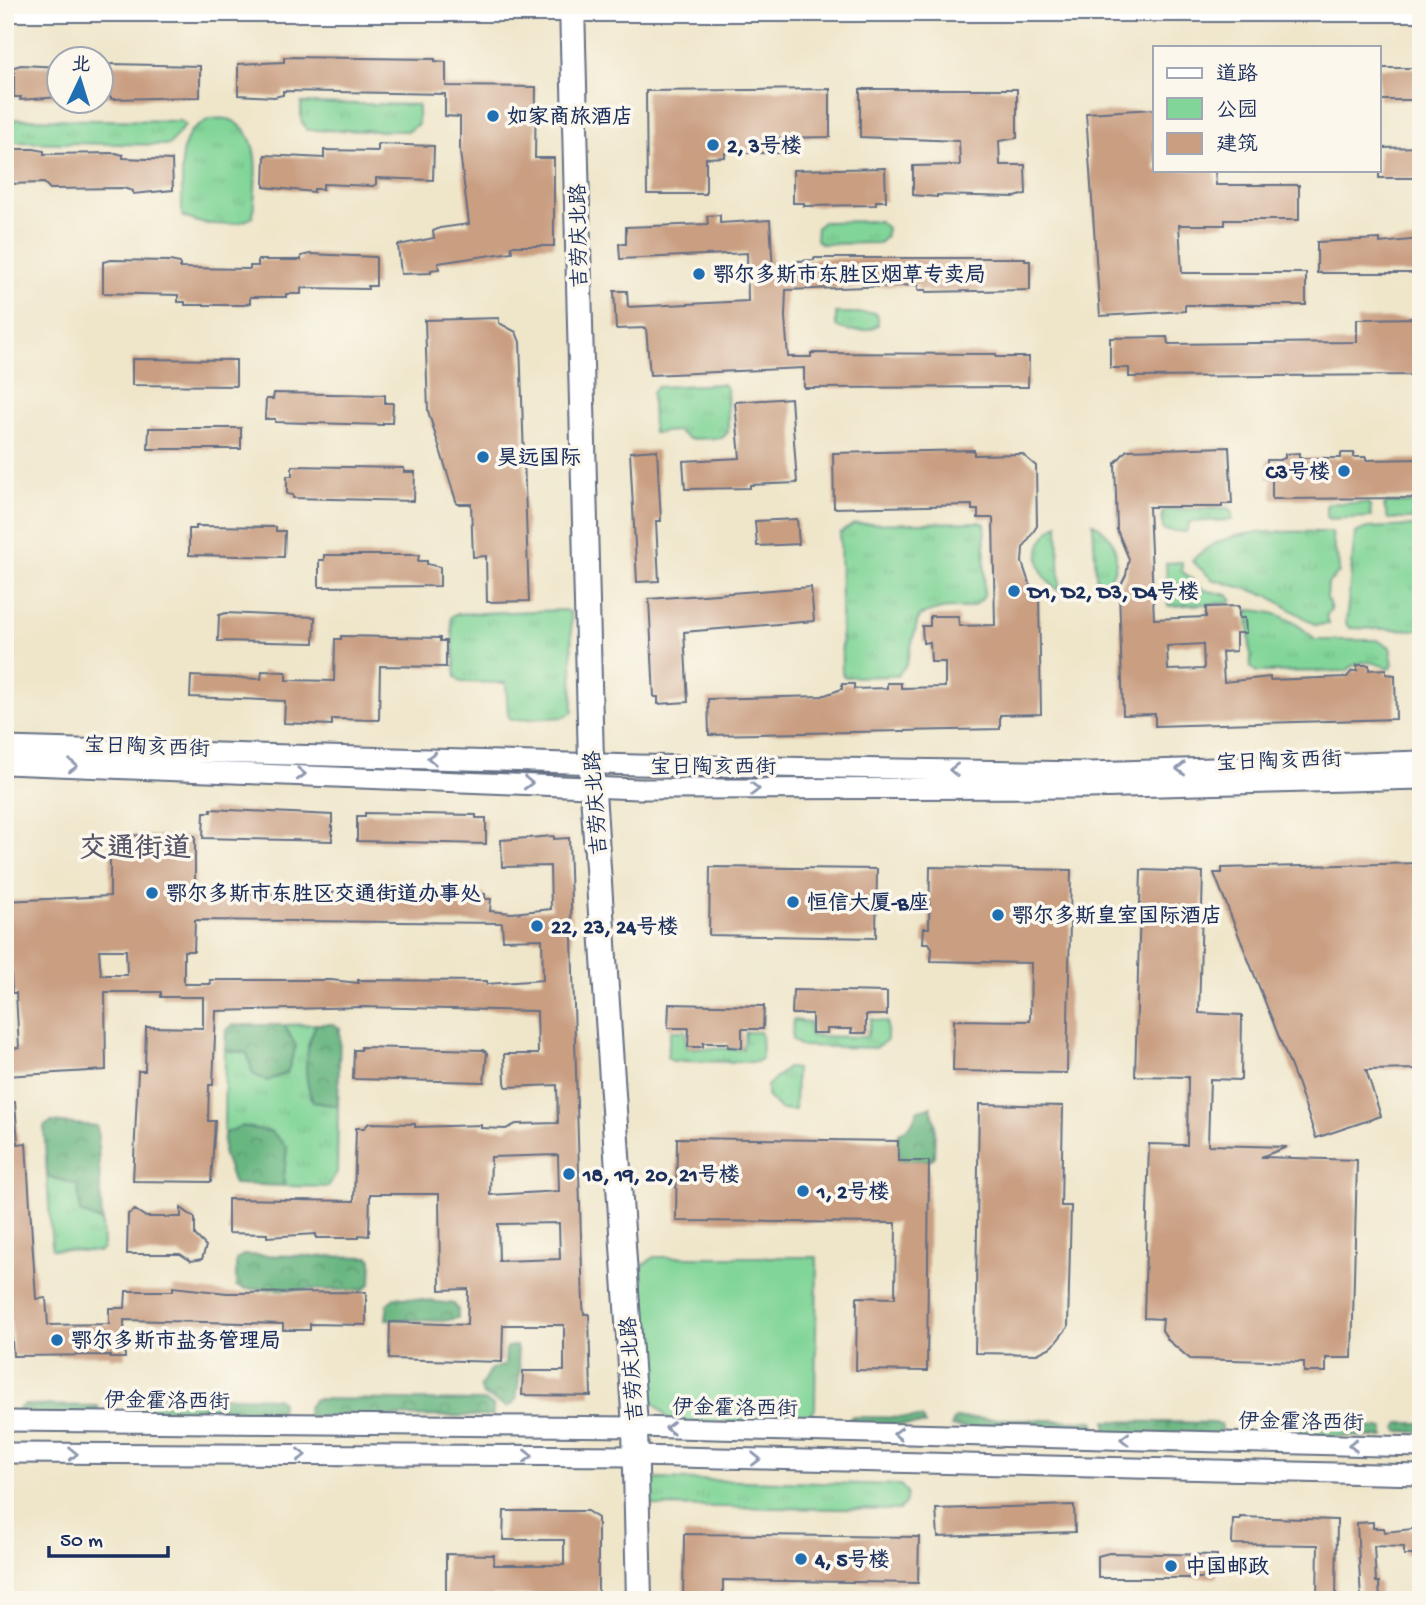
<svg xmlns="http://www.w3.org/2000/svg" width="1426" height="1605" font-family="'Gochi Hand','LXGW WenKai TC',sans-serif">
<style>
.grass{fill:url(#grass-tufts);stroke:#4e827b;stroke-width:2}
.forest{fill:url(#forest-crowns);stroke:#42726f;stroke-width:2}
.park{fill:#81d598;stroke:#4e827b;stroke-width:2}
.building{fill:#c99e81;fill-rule:evenodd}
.lines{fill:none;stroke-linecap:round;stroke-linejoin:round}
.minor-casing{stroke:#656f84;stroke-width:23}
.major-casing{stroke:#656f84;stroke-width:28}
.minor{stroke:#fff;stroke-width:19}
.major{stroke:#fff;stroke-width:24}
.oneway{stroke:#8d97ae}
.poi-dot{fill:#1f6fb2;stroke:#fbf7ec;stroke-width:2.5}
.labels{text-anchor:middle;stroke-width:7;stroke-linejoin:round;paint-order:stroke}
.poi-label{font-size:21px;font-weight:bold;fill:#1b2f5e;stroke:#fbf7ec;text-anchor:start}
.street-label{font-size:21px;fill:#1b2f5e;stroke:#fbf7ec}
.district-label{font-size:28px;font-weight:bold;fill:#58566a;stroke:#fbf7ec}
</style>
<defs>
<pattern id="grass-tufts" width="24" height="20" patternUnits="userSpaceOnUse" patternTransform="scale(1.75)"><rect width="24" height="20" fill="#81d598"/><path d="M3 7l-1-3M5 7V3M7 7l1-3M15 17l-1-3M17 17v-4M19 17l1-3" fill="none" stroke="#6fb785"/></pattern>
<pattern id="forest-crowns" width="20" height="18" patternUnits="userSpaceOnUse" patternTransform="scale(1.75)"><rect width="20" height="18" fill="#68b680"/><path d="M2 6a3 3 0 1 1 6 0M12 15a3 3 0 1 1 6 0" fill="none" stroke="#55946c"/></pattern>
</defs>
<rect width="100%" height="100%" fill="#fbf7ec"/>
<filter id="ink" filterUnits="userSpaceOnUse"><feTurbulence type="fractalNoise" baseFrequency=".0143" numOctaves="2"/><feDisplacementMap in="SourceGraphic" scale="14" xChannelSelector="R" yChannelSelector="G"/><feConvolveMatrix kernelMatrix="1 2 1 2 8 2 1 2 1" color-interpolation-filters="sRGB"/></filter>
<filter id="wash" filterUnits="userSpaceOnUse"><feTurbulence type="fractalNoise" baseFrequency=".00686" numOctaves="4" result="noise"/><feDisplacementMap in="SourceGraphic" scale="28" xChannelSelector="R" yChannelSelector="G"/><feGaussianBlur stdDeviation="1.57" result="paint"/><feColorMatrix in="noise" values="0 0 0 0 0 0 0 0 0 0 0 0 0 0 0 0 0 1.4 0 .05"/><feComposite in="paint" operator="in"/></filter>
<g filter="url(#wash)">
<rect width="100%" height="100%" fill="#efe6ca"/>
<!-- grass -->
<path class="grass" d="M301,103L418,105V124L409,131L307,130L301,120Z
M16,119L181,121L185,125L169,145L15,142L11,140V121Z
M209,119C216,119 226,117 231,120C266,135 254,187 253,217C235,228 201,226 182,216V152L190,132Z
M879,221L887,228L885,238L879,243L822,244L816,240L817,227L823,222Z
M836,313H874L878,317V325C868,332 847,333 836,326Z
M723,384L727,389L728,432L722,438L689,439L677,431L653,433L652,392L657,387Z
M1329,503H1367L1370,505L1371,517L1329,519L1326,517V506Z
M1387,503H1421V519H1388L1384,506Z
M1229,508L1232,510V520L1190,522L1186,532L1163,530L1162,513L1166,510Z
M980,522L985,524L984,596C973,613 959,606 942,609C935,611 927,613 919,616L906,665L897,676L845,677L842,674L840,533L854,524Z
M1093,523C1122,540 1124,572 1097,591Z
M1058,524L1060,591C1033,574 1031,542 1058,524Z
M1413,526L1421,531V630L1349,628L1346,623L1355,533L1367,528Z
M1332,532C1332,547 1340,558 1339,573L1328,583L1327,598L1331,609L1326,616L1329,624L1316,625L1267,595L1212,579L1192,561C1225,523 1286,533 1332,532Z
M1182,562V571L1204,590L1228,595L1232,600L1230,603L1168,606L1166,563Z
M565,610L571,613L573,712L564,717L511,720L508,715L506,683L460,682L456,677L451,618L455,614Z
M1248,610C1274,610 1297,621 1315,640H1377L1390,647L1393,665L1390,669C1372,661 1362,658 1346,671L1257,672L1251,668Z
M871,1019L887,1022V1040L875,1048L801,1046L792,1040L793,1020L810,1022V1036L867,1037Z
M316,1024L308,1045L313,1102L338,1106L337,1172L328,1187L283,1186L287,1147L224,1134L225,1050L247,1053L253,1074L287,1073L296,1046L284,1025Z
M671,1031H685L687,1048L743,1049L746,1032H761L762,1058L757,1062L672,1061L667,1057Z
M787,1068L796,1069L795,1110H780L767,1096V1086Z
M47,1176L79,1185L80,1212L102,1222L103,1249L99,1252L52,1249Z
M657,1479L900,1485L907,1492L905,1504L899,1510L655,1506L648,1500L649,1485Z"/>
<!-- forest -->
<path class="forest" d="M316,1024H332L340,1028L338,1106L313,1102C302,1075 305,1051 316,1024Z
M233,1025H284L296,1046L287,1073L267,1081L253,1074L247,1053L225,1050L226,1030Z
M931,1107L935,1123L934,1157L929,1161H898V1134L911,1125L918,1110Z
M51,1122L97,1126L102,1222L80,1212L78,1185L47,1176L44,1126Z
M241,1126L272,1132L287,1147L283,1186L234,1184L223,1152L224,1134Z
M243,1255L369,1257L372,1260L371,1283L363,1290L245,1289L236,1286V1260Z
M396,1297L454,1304L458,1310V1318L443,1321L386,1319L388,1303Z
M516,1346L520,1369L516,1401L507,1407L483,1395L480,1387L491,1369L505,1365L506,1347Z
M137,1394L276,1398L281,1401L280,1414L131,1415V1399Z
M315,1399L486,1401L493,1406V1416L308,1417V1407Z
M24,1405L98,1406L99,1415L18,1416L19,1408Z
M851,1417L922,1418L925,1425L848,1424Z
M955,1418L1094,1421L1096,1429L1091,1435L951,1427Z
M1106,1421L1216,1423L1221,1424V1437L1106,1435Z
M1399,1423H1421V1432H1399L1396,1428Z
M1257,1425L1384,1428V1437L1254,1436Z"/>
<!-- park -->
<path class="park" d="M654,1257H817L815,1409L804,1425L670,1421L643,1390L642,1266Z"/>
<g id="blocks">
<!-- building -->
<path class="building" d="M284,57L435,59V61L446,62V86L536,87L535,158H554V246H511L512,252L438,263L439,269L431,270V273L401,274L398,245L434,238L433,231L440,228L469,224L460,152V117L445,116V94L283,91V95L274,97L238,95V64L284,62Z
M112,64L200,66V97L111,99V97H102V66Z
M21,65L60,67V97L20,100L21,97H14V67Z
M1379,68H1421V100H1379Z
M830,89V137L778,138L779,153H725V157L706,158V194H647L646,91Z
M860,89H1017V138L999,141L1000,165H1025L1026,194L1015,197L937,195V197L913,195V166L960,165L959,141L860,137Z
M1155,109V170H1215L1216,185H1299V220H1225V225H1179L1182,273H1306V305H1185V311L1100,316L1086,113Z
M378,144L434,146L433,180L376,178V184L373,186L323,184V189H314V192L264,187L265,155L324,158V150L378,151Z
M1421,147V178H1379V150L1382,148Z
M8,149H34L44,151V154L116,153L123,155V158L172,160L173,190L133,194V191L123,188L50,189L44,183L7,184L5,151Z
M885,168L886,201H876V205L804,206V203H793V170Z
M720,215V223L770,220L773,273L798,272V261L814,260V258H1025V261H1030V290L926,292V290H918V285L786,290L785,317L788,357H811V353L996,354V357H1029L1028,387L804,388V368L650,375L646,328L616,329L614,291H627L628,307L748,301L747,253L620,259L619,244H626V227L708,224L707,216Z
M1380,239V243L1421,239V273H1317V242Z
M310,254L376,257V286H368V289L301,288V294H286V297H250V303L244,305H185V302H178V295L103,293V262L111,260L170,261L180,263V268L250,269V266H258V260H301V256Z
M499,318V323L516,332L520,342L529,601L487,602L486,556L473,557L471,504H457L428,411L425,320Z
M1421,318V375L1129,377V368H1110V338L1167,337L1168,344L1357,342V319Z
M132,359L236,360V386L132,385Z
M274,393L385,395V403H393L392,423H383V425L275,422V419H265L266,399H273Z
M791,398L797,483L750,485V488L685,489L683,461L740,458L735,402Z
M149,428H241V449H148Z
M1229,447L1232,504H1222V507H1149L1154,619L1206,617V607L1239,606V618H1245L1246,633H1236V651L1222,652L1224,682L1270,677V680L1347,677L1352,671H1357V665H1369V670L1386,669V674L1395,675L1396,719L1155,726V714L1123,715L1119,589L1126,575L1129,559L1117,530L1115,463L1127,450ZM1203,644L1204,669L1168,670L1167,646Z
M657,450L661,521H656L659,581L637,582L630,452Z
M974,450V455L1022,454L1036,466L1037,526L1023,548L1022,562L1030,586L1039,595L1041,714L1000,715V729L709,735L708,699L822,696L842,689V684H854V689L887,688V683H901V688L945,687V662H931L930,642L923,643L922,626H930V616H958L959,626L995,625L993,518H978V510H972V505L834,508L833,453Z
M1299,453V458H1341V453H1354V457H1366V460L1421,459V498L1272,499V479H1267V460H1280L1285,458V454Z
M292,466L404,468V472H415L414,501L293,498V495L287,494V476H292Z
M797,519L799,544L757,546L755,521Z
M196,526L276,527V531H285L284,557L189,555V529H196Z
M324,555H419L418,561H427V564L440,567V586L319,587V560H324Z
M811,587L814,621L684,632L688,702L658,704V697H654L649,599Z
M226,613L315,617L314,643L218,641L219,615Z
M341,636L440,638V641H446V667L380,666L379,720L332,719V725L284,723L285,701L190,697L191,676L261,679L262,671L286,672V680L334,681L335,639H341Z
M211,809L332,815V841L203,838L204,812H211Z
M365,813L476,815V818H486V844L357,841V816H365Z
M110,835L195,836V893L306,894V891L356,894L357,891L464,896V894H485V899H491L490,911L512,913L551,909L550,866L502,867L501,840L554,836V839L569,838L583,1305L584,1314H589L591,1396L522,1395L523,1371H564V1325H503L502,1362L389,1359L390,1322L467,1325L468,1289L440,1290L439,1194H370L369,1236L359,1235V1238H316V1234L267,1237V1234L228,1233V1199L354,1201L356,1128H364L369,1123L415,1124V1127L481,1125V1128L506,1129L516,1124L558,1123L557,1085L506,1087L505,1082L504,1054H538L537,1011L361,1007L216,1011L213,1085H209L208,1121H215L211,1182L133,1181L138,1071H145L146,1027L203,1028V997H161V992H105L106,1070L5,1076V1049L19,1048L16,993H12L9,930H5V901L110,896ZM195,920L502,923L503,940L542,939L543,980L487,984V981L358,980V983L331,980H210L211,984H184V951H194ZM99,950H126L127,975H101ZM558,1155L559,1191L490,1195L491,1157ZM559,1223L560,1259L499,1261L498,1224Z
M1421,863V1069L1366,1070L1381,1116L1316,1138L1298,1085L1214,873H1222V868Z
M710,867L877,869L876,938L709,935Z
M930,867L1071,870L1067,1073L953,1071L954,1020L1030,1021L1031,963L931,961L932,948L929,943H923L924,928H929Z
M1141,870L1203,872L1199,1013L1242,1015L1241,1080L1210,1079L1208,1145L1287,1147L1261,1157L1357,1160L1352,1358H1326V1372H1304V1362L1190,1359L1168,1340L1162,1330L1163,1319L1144,1318L1149,1144L1187,1145L1188,1077L1135,1076Z
M793,990L887,992V1015H866V1033H851L852,1029H827V1033H812V1014H792Z
M669,1004L764,1006L763,1029H742V1048L728,1047V1043H703V1047H688L689,1028H668Z
M361,1047L483,1050L487,1053L484,1082L353,1079L354,1050H361Z
M15,1102L18,1144L26,1143L36,1299L46,1298L48,1325L109,1324V1308H125L126,1291H173V1287L227,1293L366,1292V1325L310,1324V1330H283V1324L124,1320L125,1358H110V1355L13,1356L5,1237V1103Z
M979,1104L1063,1106L1061,1206H1071L1068,1327L1053,1346L1037,1354L975,1353Z
M677,1138L898,1141V1161H929L927,1371L856,1370L857,1297L895,1298L896,1223L676,1221Z
M181,1208L195,1218V1235L206,1246L202,1259L191,1261L180,1254H127L128,1214L135,1210L146,1217H181Z
M1074,1505L1075,1532L938,1537L936,1509Z
M504,1511H587L598,1518V1596L493,1595V1600H446V1554L494,1555L493,1565H564V1540H503Z
M1240,1517L1337,1520L1336,1600H1317L1318,1545L1232,1544L1233,1519H1240Z
M1373,1522V1528H1384L1385,1532L1421,1528V1555H1404V1547L1374,1546L1376,1582H1379L1380,1600H1361L1357,1523Z
M684,1534L919,1537L918,1583L723,1580V1600H683Z
M1109,1553L1217,1555V1578H1098V1556Z"/>
</g>
</g>
<g filter="url(#ink)">
<use href="#blocks" fill-opacity="0" stroke="#656f84" stroke-width="2"/>
<g class="lines">
<!-- minor casing -->
<g class="minor-casing">
<path id="minor" d="M5,747L637,765L1090,772L1421,761
M5,764L638,789L1089,788L1421,779
M5,1421L635,1427L1421,1447
M5,1453L636,1456L1421,1475"/>
</g>
<!-- major casing -->
<g class="major-casing">
<path id="major" d="M572,5L591,762L635,1427L639,1600
M5,9H1421"/>
</g>
<!-- minor -->
<use href="#minor" class="minor"/>
<!-- major -->
<use href="#major" class="major"/>
</g>
<!-- one-way arrows -->
<defs><path id="oneway-chevron" d="M-2-3.5L2.5 0L-2 3.5" fill="none" stroke-width="1.6" stroke-linecap="round" stroke-linejoin="round" transform="scale(1.75)"/></defs>
<g class="oneway">
<use href="#oneway-chevron" transform="translate(432 758) rotate(-178)"/>
<use href="#oneway-chevron" transform="translate(73 766) rotate(2)"/>
<use href="#oneway-chevron" transform="translate(1181 769) rotate(178)"/>
<use href="#oneway-chevron" transform="translate(954 770) rotate(-179)"/>
<use href="#oneway-chevron" transform="translate(301 774) rotate(2)"/>
<use href="#oneway-chevron" transform="translate(528 783) rotate(2)"/>
<use href="#oneway-chevron" transform="translate(755 789)"/>
<use href="#oneway-chevron" transform="translate(670 1428) rotate(-179)"/>
<use href="#oneway-chevron" transform="translate(898 1434) rotate(-179)"/>
<use href="#oneway-chevron" transform="translate(1125 1439) rotate(-179)"/>
<use href="#oneway-chevron" transform="translate(1353 1445) rotate(-179)"/>
<use href="#oneway-chevron" transform="translate(73 1454)"/>
<use href="#oneway-chevron" transform="translate(301 1455)"/>
<use href="#oneway-chevron" transform="translate(528 1456)"/>
<use href="#oneway-chevron" transform="translate(756 1459) rotate(1)"/>
</g>
</g>
<!-- markers -->
<g class="poi-dot">
<circle cx="493" cy="116" r="7"/>
<circle cx="713" cy="145" r="7"/>
<circle cx="699" cy="274" r="7"/>
<circle cx="483" cy="457" r="7"/>
<circle cx="1344" cy="471" r="7"/>
<circle cx="1014" cy="591" r="7"/>
<circle cx="152" cy="893" r="7"/>
<circle cx="793" cy="902" r="7"/>
<circle cx="998" cy="915" r="7"/>
<circle cx="537" cy="926" r="7"/>
<circle cx="569" cy="1174" r="7"/>
<circle cx="803" cy="1191" r="7"/>
<circle cx="57" cy="1340" r="7"/>
<circle cx="801" cy="1559" r="7"/>
<circle cx="1171" cy="1566" r="7"/>
</g>
<g class="labels">
<!-- poi labels -->
<g class="poi-label">
<text x="507" y="123">如家商旅酒店</text>
<text x="727" y="152">2, 3号楼</text>
<text x="713" y="281">鄂尔多斯市东胜区烟草专卖局</text>
<text x="497" y="464">昊远国际</text>
<text x="1330" y="478" text-anchor="end">C3号楼</text>
<text x="1028" y="598">D1, D2, D3, D4号楼</text>
<text x="166" y="900">鄂尔多斯市东胜区交通街道办事处</text>
<text x="807" y="909">恒信大厦-B座</text>
<text x="1012" y="922">鄂尔多斯皇室国际酒店</text>
<text x="551" y="933">22, 23, 24号楼</text>
<text x="583" y="1181">18, 19, 20, 21号楼</text>
<text x="817" y="1198">1, 2号楼</text>
<text x="71" y="1347">鄂尔多斯市盐务管理局</text>
<text x="815" y="1566">4, 5号楼</text>
<text x="1185" y="1573">中国邮政</text>
</g>
<!-- street labels -->
<g class="street-label">
<text transform="translate(578 236) rotate(-91)" y="7">吉劳庆北路</text>
<text transform="translate(147 746) rotate(2)" y="7">宝日陶亥西街</text>
<text transform="translate(1279 760) rotate(-2)" y="7">宝日陶亥西街</text>
<text x="713" y="773">宝日陶亥西街</text>
<text transform="translate(595 803) rotate(-94)" y="7">吉劳庆北路</text>
<text transform="translate(631 1369) rotate(-94)" y="7">吉劳庆北路</text>
<text transform="translate(167 1400) rotate(1)" y="7">伊金霍洛西街</text>
<text transform="translate(735 1407) rotate(1)" y="7">伊金霍洛西街</text>
<text transform="translate(1301 1421) rotate(1)" y="7">伊金霍洛西街</text>
</g>
<!-- district labels -->
<g class="district-label">
<text x="135" y="856">交通街道</text>
</g>
</g>
<!-- margin -->
<rect width="1426" height="1605" fill="none" stroke="#fbf7ec" stroke-width="28"/>
<!-- legend -->
<rect x="1153" y="46" width="228" height="126" fill="#fbf7ec" stroke="#a1a7b3" stroke-width="2"/>
<rect x="1167" y="68" width="35" height="10" fill="#ffffff" stroke="#a1a7b3" stroke-width="2"/>
<text x="1216" y="80" font-size="21" fill="#1b2f5e">道路</text>
<rect x="1167" y="98" width="35" height="21" fill="#81d598" stroke="#a1a7b3" stroke-width="2"/>
<text x="1216" y="116" font-size="21" fill="#1b2f5e">公园</text>
<rect x="1167" y="133" width="35" height="21" fill="#c99e81" stroke="#a1a7b3" stroke-width="2"/>
<text x="1216" y="150" font-size="21" fill="#1b2f5e">建筑</text>
<!-- north arrow -->
<g transform="translate(80 80) rotate(4)"><circle r="33" fill="#fbf7ec" stroke="#a1a7b3" stroke-width="2"/>
<path d="M0-5L12 26L0 18L-12 26Z" fill="#1f6fb2"/>
<text y="-10" font-size="19" font-weight="bold" text-anchor="middle" fill="#1b2f5e">北</text>
</g>
<!-- scale -->
<path d="M49 1546v10h119v-10" fill="none" stroke="#1b2f5e" stroke-width="3.5"/>
<text x="60" y="1546" font-size="21" fill="#1b2f5e" stroke="#fbf7ec" stroke-width="5" paint-order="stroke">50 m</text>
</svg>
